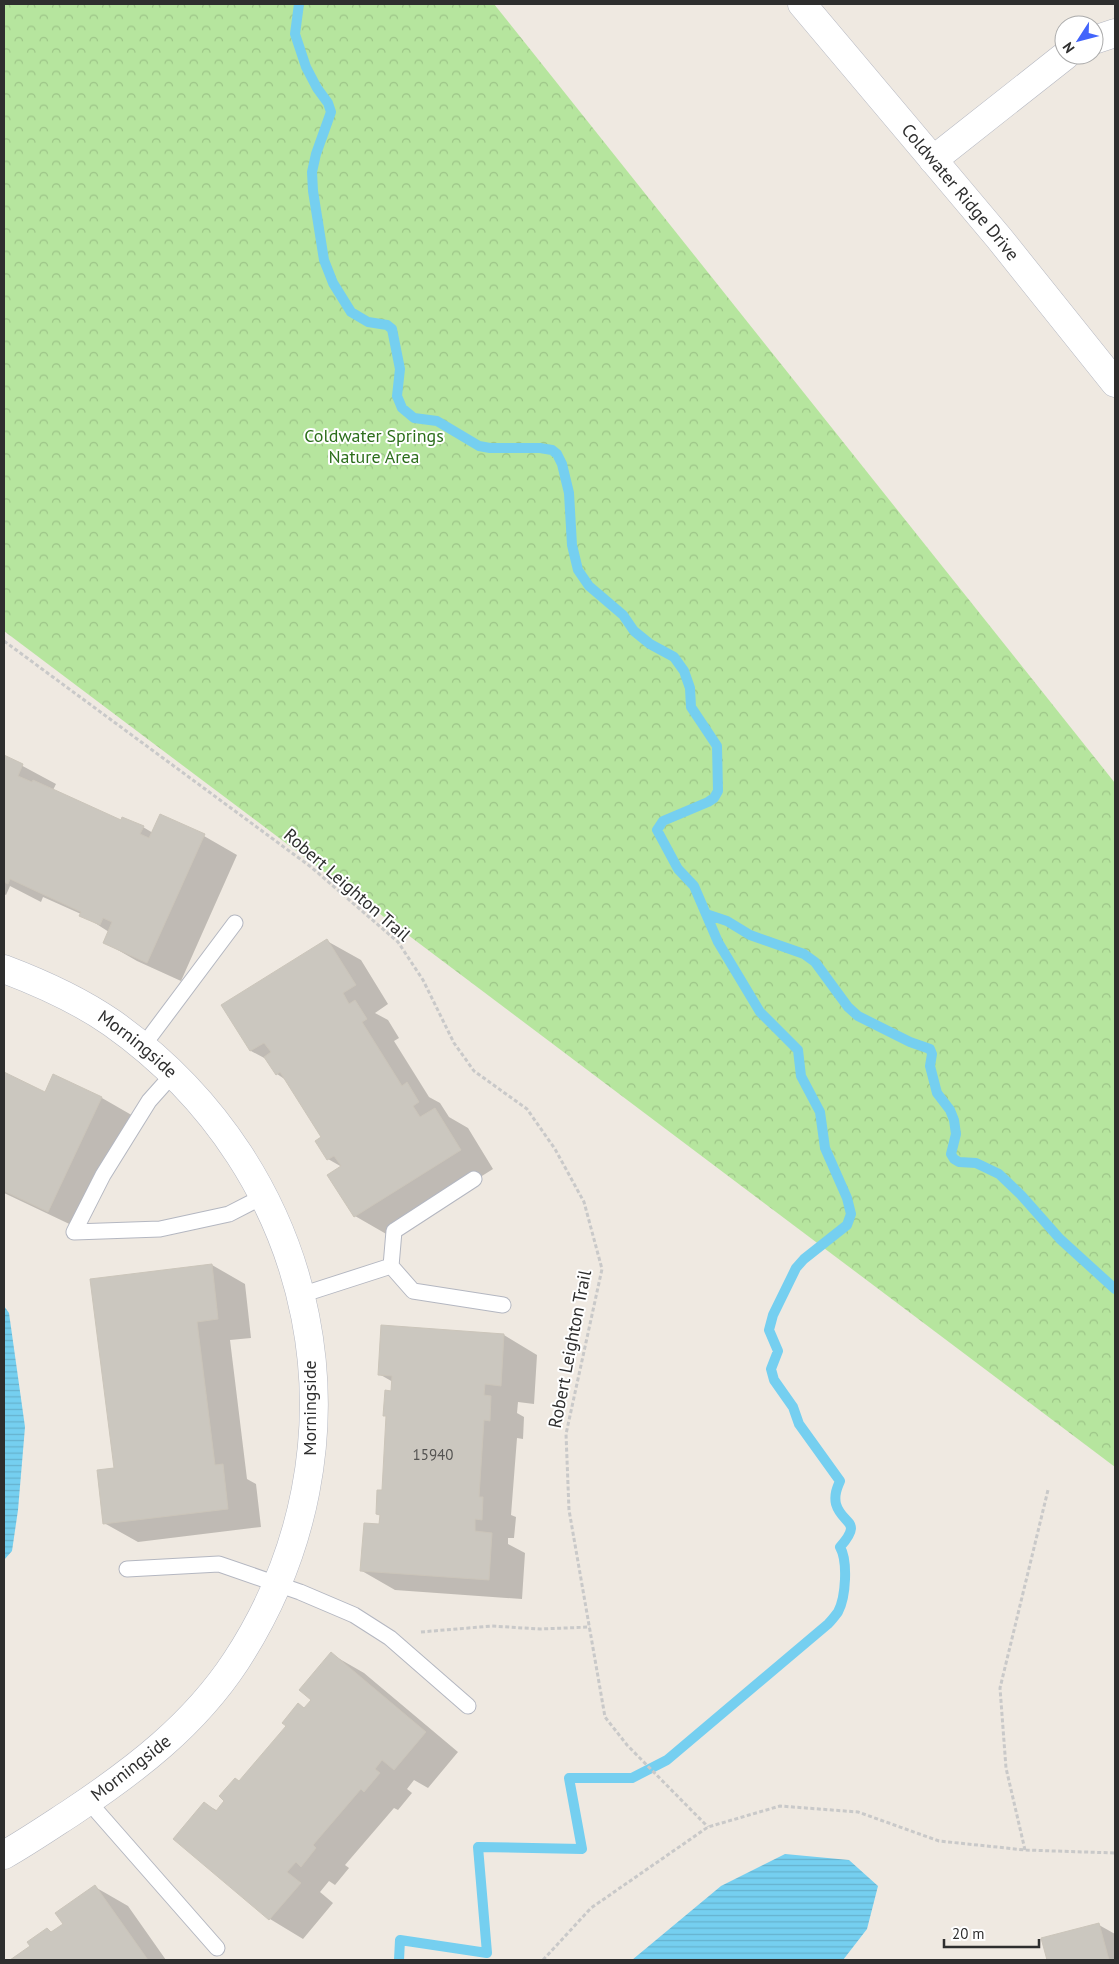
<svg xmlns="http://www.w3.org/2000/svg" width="1119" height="1964" font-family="'PT Sans',sans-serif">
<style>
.forest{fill:url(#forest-crowns)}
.water{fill:url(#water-rules)}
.shadow{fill:#0003}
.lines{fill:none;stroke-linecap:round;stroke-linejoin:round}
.stream{stroke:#75cff0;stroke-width:10}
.building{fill:#cbc7bf;stroke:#cbc5ba}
.service-casing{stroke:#b4b7c1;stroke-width:17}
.minor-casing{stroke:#b4b7c1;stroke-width:29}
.path{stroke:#c9c9c9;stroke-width:3;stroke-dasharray:4 2.5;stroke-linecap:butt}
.service{stroke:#fff;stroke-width:15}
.minor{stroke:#fff;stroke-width:28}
.labels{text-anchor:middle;stroke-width:4;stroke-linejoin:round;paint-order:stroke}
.number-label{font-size:15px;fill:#555452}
.street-label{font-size:18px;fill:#2e2e2e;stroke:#fff}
.park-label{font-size:18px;fill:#2c6e1b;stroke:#fff}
</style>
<defs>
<pattern id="forest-crowns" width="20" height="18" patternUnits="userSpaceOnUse" patternTransform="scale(1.25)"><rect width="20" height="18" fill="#b6e59e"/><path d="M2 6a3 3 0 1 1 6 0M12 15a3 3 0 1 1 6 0" fill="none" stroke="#9dc588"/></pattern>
<pattern id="water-rules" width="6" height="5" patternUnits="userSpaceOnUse" patternTransform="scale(1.25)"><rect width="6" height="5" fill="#75cff0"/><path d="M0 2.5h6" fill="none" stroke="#66b2ce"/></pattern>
</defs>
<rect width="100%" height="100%" fill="#efe9e1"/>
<!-- forest -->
<path class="forest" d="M4,4H494L1115,783V1467L4,631Z"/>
<!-- water -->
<path class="water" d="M4,1306L9,1313L25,1427L18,1510L12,1551L4,1560Z
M785,1854L849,1860L878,1886L867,1929L843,1960H632L721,1886Z"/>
<!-- shadow -->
<path class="shadow" d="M4,756L56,784L53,790L122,822L143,827L153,833L161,816L204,836L237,855L181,981L137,961L104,942L109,932L81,914L43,897L41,902L10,886L6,895L4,894Z
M327,941L361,960L388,1004L375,1013L388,1020L399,1038L394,1041L429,1097L440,1103L449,1117L468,1128L493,1169L388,1235L355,1216L342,1167L328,1159L317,1141L322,1137L286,1080L277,1074L268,1060L251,1051L223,1006Z
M4,1074L46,1094L54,1076L102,1098L135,1117L82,1230L4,1193Z
M212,1265L245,1284L251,1338L230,1340L247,1479L256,1484L261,1527L138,1542L104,1523L115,1469Z
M382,1327L504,1335L537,1355L534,1404L518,1402L517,1413L524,1417L523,1439L517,1438L511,1515L516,1517L514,1538H508V1544L525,1553L522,1599L395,1590L362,1571L381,1526L388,1417L384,1415L393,1393V1382L379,1374Z
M331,1654L364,1673L458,1752L428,1788L414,1780L407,1789L412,1793L398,1810L394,1808L345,1865L349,1868L335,1885L329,1881L320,1892L333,1903L303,1939L270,1919L175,1839L205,1804L218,1811L240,1782L305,1709L313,1699Z
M95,1887L128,1906L166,1960H13L32,1947L48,1930L53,1933L65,1924Z
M1099,1925L1115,1934V1960H1048L1042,1939Z"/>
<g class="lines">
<!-- stream -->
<path class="stream" d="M299,4L295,34L306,67L317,88L328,103L331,112L316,154L312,172L313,191L324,260L333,283L351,312L368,322L387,325L392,329L400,369L397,396L402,408L414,418L437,421L479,446L490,448H540L552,450L557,454L562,464L569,493L572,545L578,570L589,586L623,615L634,631L650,644L674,657L684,671L690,688L691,707L717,746L718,791L714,798L708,802L663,821L657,830L678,869L694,886L718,942L760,1012L798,1050L801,1076L820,1112L825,1148L847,1198L851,1214L847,1225L804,1259L796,1268L773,1315L769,1330L778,1351L771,1369L774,1380L793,1407L799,1424L840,1481C837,1488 834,1495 836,1504C842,1525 864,1520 840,1547C848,1561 846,1597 838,1612C835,1616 831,1621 828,1624L667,1760L632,1778H569L582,1849L478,1847L487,1953L400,1940L399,1960
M706,914L727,921L750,935L804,954L815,962L848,1007L858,1016L910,1042L930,1049L932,1054L930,1066L937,1093L950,1110L954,1120L956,1134L951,1154L954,1159L959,1162L976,1163L999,1174L1021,1195L1060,1239L1115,1289"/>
</g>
<!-- building -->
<path class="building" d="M4,755L23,764L18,776L32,782L33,780L121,820L122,817L144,826L140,834L149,838L160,814L205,834L147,963L103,943L112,922L103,918L100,925L79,916L81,912L10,879L8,884L4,882Z
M327,939L356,985L343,993L349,1004L355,1000L367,1019L362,1022L402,1086L407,1082L419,1102L413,1106L420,1117L435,1108L461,1150L354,1217L327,1175L341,1166L334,1156L327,1160L315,1141L321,1137L280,1072L276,1075L264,1057L271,1052L264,1043L250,1051L221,1005Z
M4,1072L45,1092L53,1074L102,1097L48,1212L4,1191Z
M212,1264L218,1319L197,1322L215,1465L223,1464L228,1509L103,1524L97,1470L114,1468L90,1279Z
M381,1325L504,1334L501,1386L485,1384L484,1395L491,1396L490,1421L484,1420L479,1497H483L482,1520L475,1519V1531L492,1533L489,1580L360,1571L364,1523L379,1524L380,1515L376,1514L377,1490H382L386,1416H383L385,1390L391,1391L392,1376L378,1375Z
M331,1652L426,1732L394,1770L382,1760L375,1769L380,1773L364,1792L361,1789L313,1845L316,1848L301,1867L296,1862L287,1872L301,1883L269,1920L173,1839L204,1802L216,1811L224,1801L219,1796L235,1778L239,1781L286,1726L282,1723L298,1703L304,1708L311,1700L299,1690Z
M95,1885L148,1960H10L30,1946L27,1942L47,1928L51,1932L63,1924L55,1913Z
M1099,1923L1109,1960H1047L1041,1938Z"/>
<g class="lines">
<!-- service casing -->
<g class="service-casing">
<path id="service" d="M143,1046L235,923
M174,1073L149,1101L103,1175L74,1232L160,1229L229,1214L264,1196
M391,1266L394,1231L474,1179
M301,1295L391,1266L413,1291L503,1305
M127,1569L219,1564L300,1592L354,1615L390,1638L468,1706
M88,1801L217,1948"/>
</g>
<!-- minor casing -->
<g class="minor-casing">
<g id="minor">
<path id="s1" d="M802,4L999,238L1115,383"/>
<path d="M1094,40L1115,33"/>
<path d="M933,160L1066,55"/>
<path id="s2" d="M4,969C41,983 79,1000 112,1023C321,1171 377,1445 236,1661C194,1725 135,1770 72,1812C49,1827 27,1842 4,1855"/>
</g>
</g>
<!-- path -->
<path class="path" d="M4,641L311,867L398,942L423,980L454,1043L474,1071L527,1109L555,1149L584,1202L602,1269L566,1434L569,1510L605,1717L627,1745L708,1827
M421,1632L492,1626L540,1629L590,1627
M1025,1850L1006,1768L1000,1688L1048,1490
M543,1960L591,1908L708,1827L780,1806L858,1812L939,1841L1025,1850L1115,1853"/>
<!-- service -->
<use href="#service" class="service"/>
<!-- minor -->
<use href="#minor" class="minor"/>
</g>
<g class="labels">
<!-- number labels -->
<g class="number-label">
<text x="433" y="1460">15940</text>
</g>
<!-- street labels -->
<g class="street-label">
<text dy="6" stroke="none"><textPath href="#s1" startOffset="246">Coldwater Ridge Drive</textPath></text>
<text transform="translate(347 885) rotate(41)" y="6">Robert Leighton Trail</text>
<text dy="6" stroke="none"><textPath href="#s2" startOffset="154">Morningside</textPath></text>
<text transform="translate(570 1349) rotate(-79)" y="6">Robert Leighton Trail</text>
<text transform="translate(310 1408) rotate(-90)" y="6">Morningside</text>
<text transform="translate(131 1768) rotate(-38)" y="6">Morningside</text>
</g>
<!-- park labels -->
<g class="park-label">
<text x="374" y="442">Coldwater Springs<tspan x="374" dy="21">Nature Area</tspan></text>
</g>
</g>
<!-- border -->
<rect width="1119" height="1964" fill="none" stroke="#2e2e2e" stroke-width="10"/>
<!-- north arrow -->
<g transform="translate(1079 40) rotate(234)"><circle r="24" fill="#ffffff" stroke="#ababab"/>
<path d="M0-4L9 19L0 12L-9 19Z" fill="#4264fb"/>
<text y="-8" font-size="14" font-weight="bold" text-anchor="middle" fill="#2e2e2e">N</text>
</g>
<!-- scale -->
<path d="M944 1939v8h95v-8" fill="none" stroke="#2e2e2e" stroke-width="2.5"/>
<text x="952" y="1939" font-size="15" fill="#2e2e2e" stroke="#ffffff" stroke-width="4" paint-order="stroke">20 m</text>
</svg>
